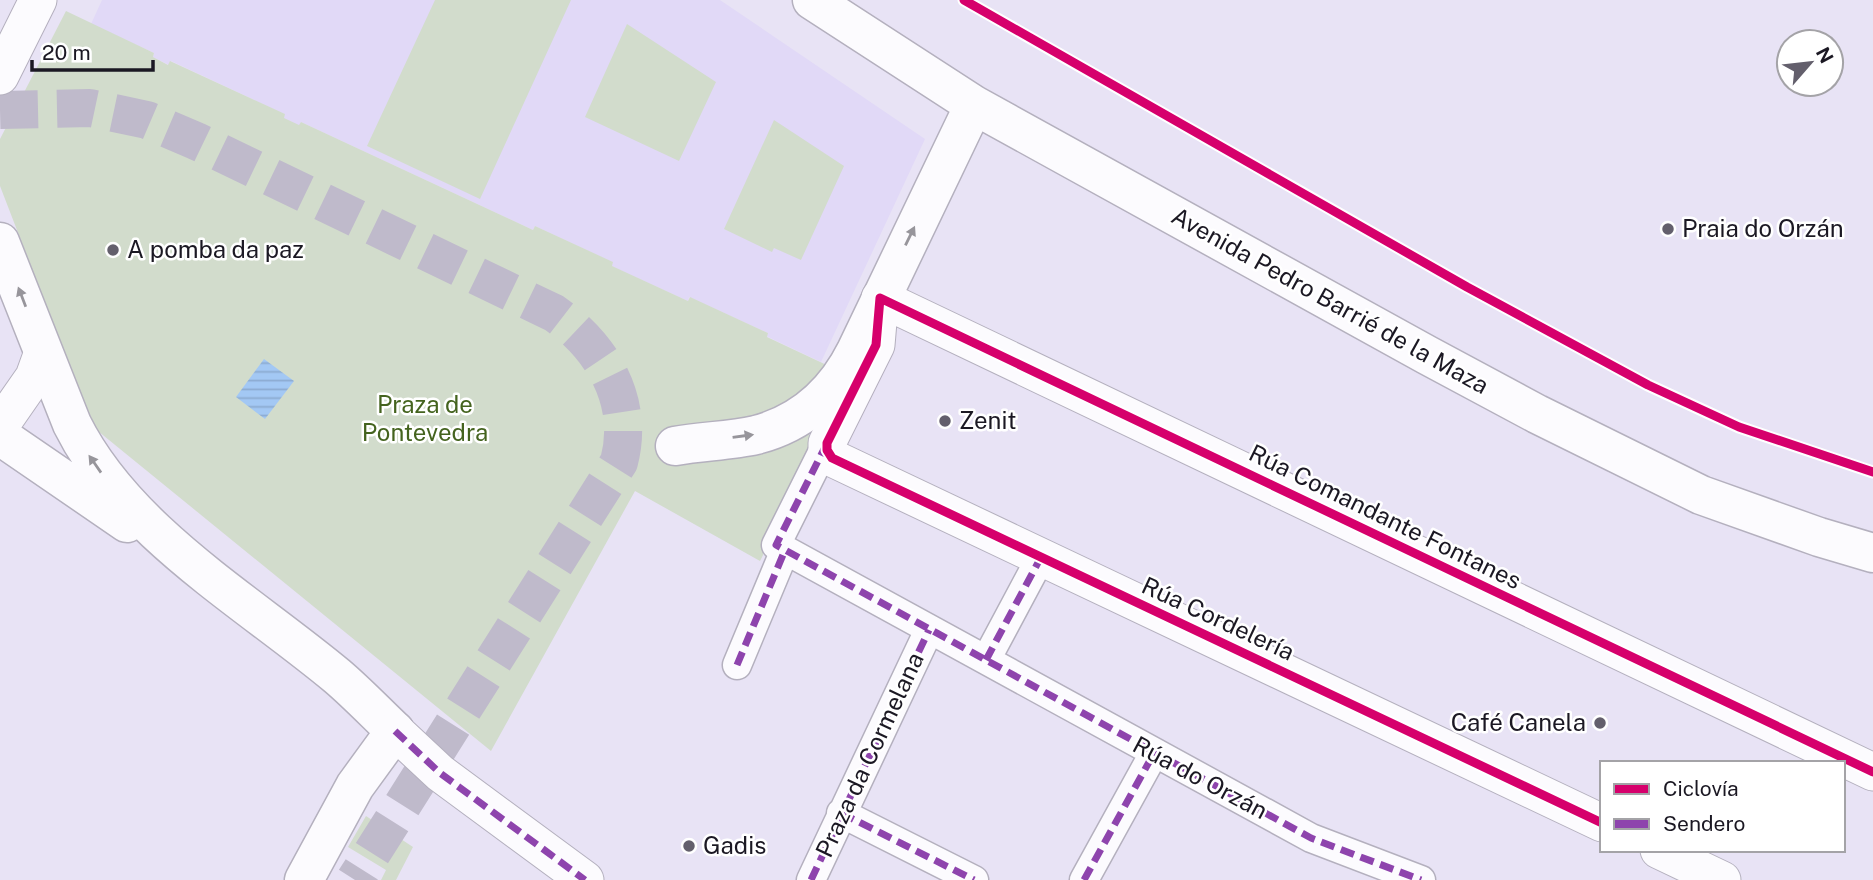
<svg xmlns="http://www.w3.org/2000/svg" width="1873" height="880" font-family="'Public Sans',sans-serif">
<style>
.built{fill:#e1d9f7}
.green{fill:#d2dccc}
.water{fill:url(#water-rules)}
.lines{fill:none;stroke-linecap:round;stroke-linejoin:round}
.secondary-tunnel{stroke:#bfbacb;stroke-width:38;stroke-dasharray:38 19;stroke-linecap:butt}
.pedestrian-casing{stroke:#b4b0be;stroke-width:31}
.minor-casing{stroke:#b4b0be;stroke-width:39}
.tertiary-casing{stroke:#b4b0be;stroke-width:41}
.secondary-casing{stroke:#b4b0be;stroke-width:41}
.pedestrian{stroke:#fcfbfe;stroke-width:28}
.minor{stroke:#fcfbfe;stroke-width:37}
.tertiary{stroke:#fcfbfe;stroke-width:38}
.secondary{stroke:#fcfbfe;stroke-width:38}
.quiet{stroke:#8e44ad;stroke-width:7;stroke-dasharray:14 7;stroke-linecap:butt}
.cycleway-casing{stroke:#fff;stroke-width:13}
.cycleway{stroke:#d6006c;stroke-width:9}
.oneway{fill:#97959b}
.poi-dot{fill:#635f6c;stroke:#fff;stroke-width:2.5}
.labels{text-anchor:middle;stroke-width:5;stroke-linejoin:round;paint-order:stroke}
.poi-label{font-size:24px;fill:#1b1823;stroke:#fff;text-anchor:start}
.street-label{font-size:24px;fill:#1b1823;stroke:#fff}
.park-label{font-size:24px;fill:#44631e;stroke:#fff}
</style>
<defs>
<pattern id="water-rules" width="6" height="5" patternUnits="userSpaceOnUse" patternTransform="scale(1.75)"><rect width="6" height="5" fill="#a3c8f4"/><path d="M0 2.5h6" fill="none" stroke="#8cabd1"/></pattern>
</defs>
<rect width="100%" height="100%" fill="#e8e3f5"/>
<!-- built -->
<path class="built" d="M102,0H720L925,139L821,362L766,336L768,333L689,297L688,301L611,266L612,262L535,226L533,230L301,122L299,126L283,118L284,114L171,61L169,65L153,57L154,53L91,24Z"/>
<!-- green -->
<path class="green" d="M435,0H571L480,199L367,146Z
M66,11L154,53L153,57L168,65L170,61L285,114L284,118L299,125L301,122L533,230L535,226L613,262L612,266L688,301L690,297L768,333L767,337L833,368L804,427L818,447L760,561L635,491L491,751L93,427L0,186V139Z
M627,24L716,82L679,161L585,117Z
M774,120L844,166L801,260L774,248L772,252L724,229Z
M366,816L413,847L396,880H381L386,870L348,847Z"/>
<!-- water -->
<path class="water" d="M264,359L294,381L265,419L236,397Z"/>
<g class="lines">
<!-- secondary-tunnel -->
<path class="secondary-tunnel" d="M0,110L90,108L147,120L196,141L554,313C603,347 635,402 619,462L355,880"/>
<!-- pedestrian casing -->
<g class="pedestrian-casing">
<path id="pedestrian" d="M827,443L776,545L1311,838L1421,880
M986,660L1041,557
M737,665L785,550
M841,813L974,880
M811,880L929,630
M1084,880L1154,753"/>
</g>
<!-- minor casing -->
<g class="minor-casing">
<path id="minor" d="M0,76L38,0
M0,426L34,377L43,352
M395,731L440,773L585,880
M1602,823L832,458L827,450V443L876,345L880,298L1873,772
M1659,850L1722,880"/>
</g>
<!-- tertiary casing -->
<g class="tertiary-casing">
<path id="tertiary" d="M0,242L72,424C125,531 247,601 337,676C357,693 376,713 395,731
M0,436L127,523"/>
</g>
<!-- secondary casing -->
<g class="secondary-casing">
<path id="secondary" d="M812,0L974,105L1427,355L1537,414L1701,495L1819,537L1873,553
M675,446C702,441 730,441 756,435C802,423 835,393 856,351L974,105
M304,880L355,786L395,731"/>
</g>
<!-- pedestrian -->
<use href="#pedestrian" class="pedestrian"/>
<!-- minor -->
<use href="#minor" class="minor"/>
<!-- tertiary -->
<use href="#tertiary" class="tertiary"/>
<!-- secondary -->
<use href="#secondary" class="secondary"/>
<!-- quiet -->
<path class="quiet" d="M827,443L776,545L1311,838L1421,880
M986,660L1041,557
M737,665L785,550
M395,731L440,773L585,880
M841,813L974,880
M811,880L929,630
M1084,880L1154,753"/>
<!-- cycleway casing -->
<g class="cycleway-casing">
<path id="cycleway" d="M964,0L1467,287L1648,385L1739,427L1873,472
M1602,823L832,458L827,450V443L876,345L880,298L1873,772"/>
</g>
<!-- cycleway -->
<use href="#cycleway" class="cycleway"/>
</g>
<!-- one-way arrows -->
<defs><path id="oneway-solid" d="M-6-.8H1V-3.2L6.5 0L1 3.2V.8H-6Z" transform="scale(1.75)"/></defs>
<g class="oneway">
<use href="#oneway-solid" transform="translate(910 236) rotate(-64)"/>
<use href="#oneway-solid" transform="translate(22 297) rotate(-111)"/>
<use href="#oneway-solid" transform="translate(743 436) rotate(-8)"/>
<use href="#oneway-solid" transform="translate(95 464) rotate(-125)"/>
</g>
<!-- markers -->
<g class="poi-dot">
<circle cx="1668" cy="229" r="7"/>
<circle cx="113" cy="250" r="7"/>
<circle cx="945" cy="421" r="7"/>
<circle cx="1600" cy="723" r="7"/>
<circle cx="689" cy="846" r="7"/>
</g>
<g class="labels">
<!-- poi labels -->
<g class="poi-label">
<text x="1682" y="237">Praia do Orzán</text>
<text x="127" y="258">A pomba da paz</text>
<text x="959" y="429">Zenit</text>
<text x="1586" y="731" text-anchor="end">Café Canela</text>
<text x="703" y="854">Gadis</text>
</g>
<!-- street labels -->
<g class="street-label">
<text transform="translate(1330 301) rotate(29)" y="8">Avenida Pedro Barrié de la Maza</text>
<text transform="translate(1385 517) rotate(26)" y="8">Rúa Comandante Fontanes</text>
<text transform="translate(1218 619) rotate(25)" y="8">Rúa Cordelería</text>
<text transform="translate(870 755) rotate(-65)" y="8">Praza da Cormelana</text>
<text transform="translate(1200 778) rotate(28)" y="8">Rúa do Orzán</text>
</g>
<!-- park labels -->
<g class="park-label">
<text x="425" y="413">Praza de<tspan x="425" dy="28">Pontevedra</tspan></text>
</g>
</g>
<!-- legend -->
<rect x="1600" y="761" width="245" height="91" fill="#ffffff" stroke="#a4a3a7" stroke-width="2"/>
<rect x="1614" y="784" width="35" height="10" fill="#d6006c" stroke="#a4a3a7" stroke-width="2"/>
<text x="1663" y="796" font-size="21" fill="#1b1823">Ciclovía</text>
<rect x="1614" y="819" width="35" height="10" fill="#8e44ad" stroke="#a4a3a7" stroke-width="2"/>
<text x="1663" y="831" font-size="21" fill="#1b1823">Sendero</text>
<!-- north arrow -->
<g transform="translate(1810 63) rotate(62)"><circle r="33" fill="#ffffff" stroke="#a4a3a7" stroke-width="2"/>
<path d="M0-5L12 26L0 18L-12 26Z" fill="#635f6c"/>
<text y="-10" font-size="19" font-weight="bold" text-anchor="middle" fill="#1b1823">N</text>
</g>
<!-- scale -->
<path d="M32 60v10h121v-10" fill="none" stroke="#1b1823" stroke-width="3.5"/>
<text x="42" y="60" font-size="21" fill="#1b1823" stroke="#ffffff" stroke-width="5" paint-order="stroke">20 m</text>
</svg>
